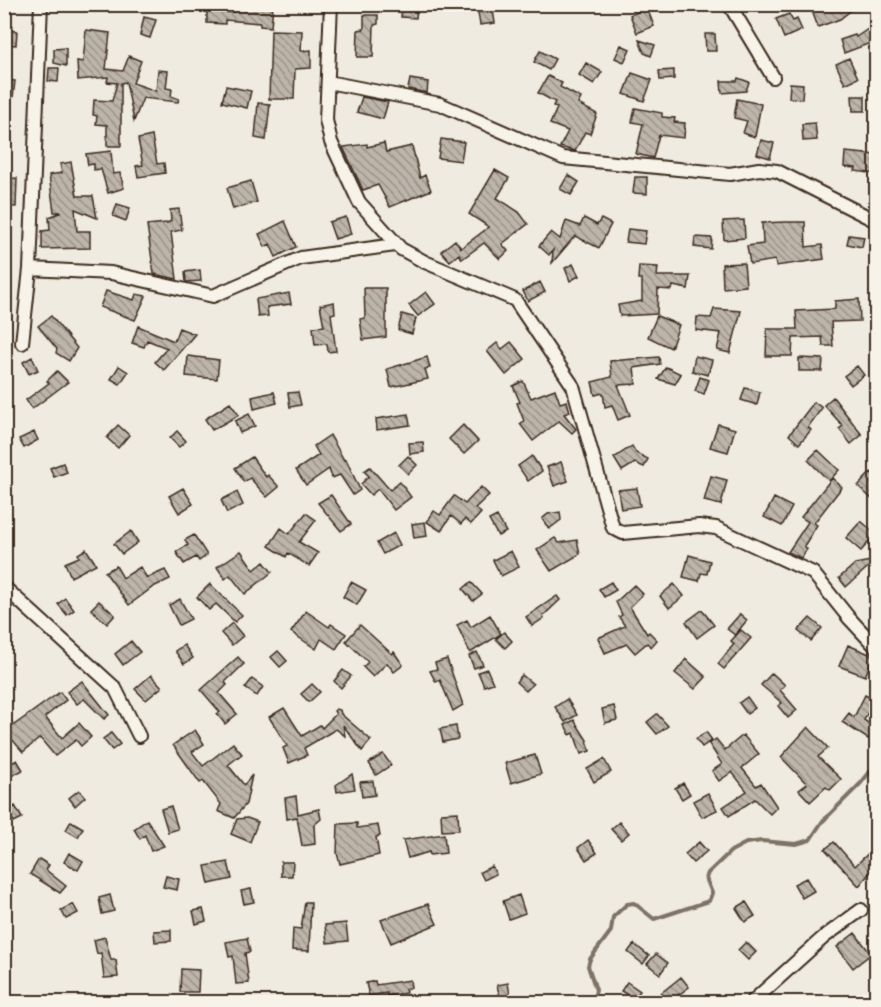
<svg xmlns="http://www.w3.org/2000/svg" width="881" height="1007" font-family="Caveat,sans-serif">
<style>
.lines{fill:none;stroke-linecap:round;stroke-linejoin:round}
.stream{stroke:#7e7266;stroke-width:4}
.building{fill:url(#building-back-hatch);stroke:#3b2a1e;stroke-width:1.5}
.minor-casing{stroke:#3b2a1e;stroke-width:16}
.minor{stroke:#f7f3e8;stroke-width:12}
</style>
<defs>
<pattern id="building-back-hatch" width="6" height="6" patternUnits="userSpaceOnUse" patternTransform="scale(1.5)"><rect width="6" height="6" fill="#bdb5aa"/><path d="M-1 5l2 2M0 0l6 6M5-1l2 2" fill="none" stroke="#9b938a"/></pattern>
</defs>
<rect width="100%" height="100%" fill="#efebe0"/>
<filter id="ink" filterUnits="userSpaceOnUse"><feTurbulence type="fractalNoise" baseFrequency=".0167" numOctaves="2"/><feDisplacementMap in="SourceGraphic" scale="12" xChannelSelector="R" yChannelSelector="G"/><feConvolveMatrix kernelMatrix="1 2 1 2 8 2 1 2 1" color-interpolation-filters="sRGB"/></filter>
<g filter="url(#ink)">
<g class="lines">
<!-- stream -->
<path class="stream" d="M593,1002L596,990L588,966L590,959L611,931L613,917L627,904L634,903L654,919L709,901L712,893L706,878L708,873L731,851L746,843L762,841L796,844L810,840L822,822L861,783L876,764"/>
</g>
<!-- building -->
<path class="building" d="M245,4H273L271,27L260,26V23L225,20V24L207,23V11L234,12V5Z
M402,4L417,7L416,18L401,17Z
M831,4H859L840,19L818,27L812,11Z
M647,8L654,26L637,33L630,15Z
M493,10L495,23L480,25L478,12Z
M789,14L793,21L797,19L802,30L784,38L776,19Z
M364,15H378V24L374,25L373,57H357L358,30L364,29Z
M144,17L156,20L150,38L140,35Z
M868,29L876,41L844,53L840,40L855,35L856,37Z
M4,30L17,31L16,45L4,44Z
M86,30L110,33L106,69L123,71L129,56L141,61L133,83L156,91L158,70L168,71L166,88L172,89L171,96L179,99L178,102L143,98L134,121L126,82L121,83V146H107V125L96,124L97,116L93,115L94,100L112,101L117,83L107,82L108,77L78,80L77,61L83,62Z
M271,30L302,31L301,51L311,50V68L295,69L294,99H269Z
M705,34H715L716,51H706Z
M639,40L655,45L651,56L644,53Z
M621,45L630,49L624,62L615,58Z
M66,48V66L54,63V49Z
M540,51L555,59L549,70L534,62Z
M849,58L858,78L845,84L836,64Z
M586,63L602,72L594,84L579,75Z
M49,68H59L58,82L48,81Z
M674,70V79L660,80L659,71Z
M632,73L652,80L644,101L624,94Z
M548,76L562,83L560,87L581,98L578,104L597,114L590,134L585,132L575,151L560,147L568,131L550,124L557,108L553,106L555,102L538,93Z
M738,78L749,82L746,91L722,93L721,81H737Z
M410,79L428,82L427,93L408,89Z
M4,80L15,81L13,98L4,97Z
M790,83L803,84L802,99L789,98Z
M226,86L251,91L247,108L222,102Z
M852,96H865V111H853Z
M362,97L388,102L383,119L357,112Z
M737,99L761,104L755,137L743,133L747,121L734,118Z
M258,103L270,104L266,140L255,138Z
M635,108L662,113V117L675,118L674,122L685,123L684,138L659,135L653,158L636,154L643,124L632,122Z
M815,123L817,140L803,141L802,124Z
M152,136L157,164L164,163L165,173L138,177L136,166L143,165L138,139Z
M441,139L464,142L461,161L438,158Z
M761,140L774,143L770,158L757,154Z
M384,143L386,152L412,146L420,178L425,175L431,190L390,207L378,185L363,190L343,147L367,144V147Z
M111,151L113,174L120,173L124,188L108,193L101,169L94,170V164L88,165L86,154Z
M845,152L876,155V174L855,171L856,168L844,167Z
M71,162L77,196H93L97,218L75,209L77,231H90V248L42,249V231L50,230L49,217L62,212H54L49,175L62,173L60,164Z
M495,170L509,178L497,198L519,212L528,224L502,244L508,251L500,259L484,243L462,259L459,254L450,261L441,251L455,240L461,248L489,227L469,214Z
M568,175L579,182L571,195L560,189Z
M635,177H647V194L633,193Z
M17,178L16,207L6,206V179Z
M251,181L257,202L233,209L227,188Z
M117,204L130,208L126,221L113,216Z
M179,209L182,230L171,232L177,279L154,274L147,225L167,223L171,221L170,210Z
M346,217L351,234L335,239L329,222Z
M584,218L597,225L601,219L611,224L599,248L575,236L552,263L553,250L549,255L539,246L551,232L560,239L566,221L580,226Z
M744,220L745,238L724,240L723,221Z
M285,221L296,247L276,257L270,244L265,247L259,234Z
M785,222H805L806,247L822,245L824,259L776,266L775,260L750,264L747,246L763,244L762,223Z
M628,229L646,231L644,244L626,242Z
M849,235L864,237L862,247L847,244Z
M695,237L712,238L711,249L694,247Z
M744,263L746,286L723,288L722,264Z
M573,264L579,276L570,281L565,268Z
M639,266L658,267L657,276H690L688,289L673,286L672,290L658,289L657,314L620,316L618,305L642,301V279H638Z
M200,270L201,281L186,282L185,272Z
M540,282L545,292L528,301L523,291Z
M364,288H386V337L363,340L360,319L365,318Z
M106,291L134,300L136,294L146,296L135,320L100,307Z
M426,292L435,304L418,316L409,305Z
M289,293L291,304L267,307L268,316L258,317L256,299Z
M859,299L860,321L831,322L833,346H823L822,337L793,338L792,356H766L767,329H797L796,311L835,309V301Z
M334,302L335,313L331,314L336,351L328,352L327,344L315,345L313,327L324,326L320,305Z
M714,309L741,311L730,353L717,350L721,333L696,330L697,317L711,318Z
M402,314L416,318L412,334L398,330Z
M51,316L77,348L69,361L56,353L57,349L38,326Z
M657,316L679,325L671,348L648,337Z
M138,326L174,341L179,328L195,334L164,370L155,362L167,348L147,340L144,347L132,343Z
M511,342L525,359L506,375L487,351L497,343L502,349Z
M188,356L219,360L217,379L186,376Z
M695,356L712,360L708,375L692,371Z
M32,357L38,370L29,374L23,362Z
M427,357L430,368L425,369L428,379L391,387L387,369Z
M659,357L660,364L634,368L636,384L618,385L630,415L618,420L612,405L605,407L603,393L595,395L592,382L612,377L610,361Z
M799,358L823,359L822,371H799Z
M119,366L128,372L120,384L111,379Z
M857,366L864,375L851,385L844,376Z
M666,367L681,374L675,384L658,379Z
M57,371L68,382L32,409L26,400L49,383L47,381Z
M700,377L709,380L704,394L695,391Z
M523,381L531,398L555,389L560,403L567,401L570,412L564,414L576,429L572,433L559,421L533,441L520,424L524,421L517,403L520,402L513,386Z
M745,388L760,392L757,405L741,400Z
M274,392L277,403L254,409L252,397Z
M298,392L301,405L290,407L288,393Z
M833,397L862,435L851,444L839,429L843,426L824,405Z
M814,402L822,408L808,427L811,430L799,444L789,435Z
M230,403L239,415L212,430L205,419Z
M249,414L255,426L240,433L235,421Z
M408,414L410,425L377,430L376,419Z
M718,424L735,429L728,452L710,447Z
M118,425L129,435L118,448L107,438Z
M463,425L478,441L464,454L449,439Z
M177,431L186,441L179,447L170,438Z
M34,432L38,440L24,448L19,439Z
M330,435L344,460L346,459L360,490L353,495L340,475L332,478L329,469L306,485L296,470L319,455L314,446Z
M423,442L424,452L410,454L409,443Z
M632,446L636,453L648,459L644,467L635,463L622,471L614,458Z
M818,450L839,470L829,481L808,460Z
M408,456L417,465L408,474L399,465Z
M532,456L542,471L528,481L518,466Z
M252,457L266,477L268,475L279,487L267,497L250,478L244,482L235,468Z
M561,462L568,481L554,486L547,467Z
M63,463L67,472L54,477L50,468Z
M370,467L390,490L400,482L411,497L394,510L378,489L371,495L361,484L369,476L364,471Z
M871,472L876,477V503L858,486Z
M711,476L727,480L721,505L704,501Z
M832,478L842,487L814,523L817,525L804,546L807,549L801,558L788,552L808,522L801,517Z
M481,487L489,495L475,508L481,513L471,524L465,519L461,524L451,516L441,531L427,522L434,511L440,515L454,496L465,504Z
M183,488L193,504L179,513L169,496Z
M637,488L640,506L621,509L618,490Z
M237,492L243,505L227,513L221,500Z
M331,495L351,524L341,531L318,503Z
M774,498L792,507L782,526L764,517Z
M560,512L561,520L549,529L542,519L548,514Z
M306,513L316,520L299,542L318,553L309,566L288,553L286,557L269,546L281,528L289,534Z
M497,516L506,532L498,536L489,520Z
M861,521L876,534L861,551L846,538Z
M425,522L427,536L414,538L412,524Z
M131,531L138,542L122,554L114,544Z
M394,533L400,545L383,554L377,543Z
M194,535L207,555L199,561L196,557L184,564L176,552L188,545L185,540Z
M555,538L559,543L577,540L580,554L551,571L537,550Z
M86,549L96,564L71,577L65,563L79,557L78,554Z
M241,551L254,570L264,562L272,572L245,594L230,575L225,579L217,567Z
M511,551L519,567L501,576L493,560Z
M689,555L710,561L707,574L701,573L699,581L683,577Z
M876,560L846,587L839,578L855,564Z
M116,566L123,578L140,567L147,578L165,570L170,579L153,587L129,605L105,572Z
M351,582L366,590L357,605L343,597Z
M471,582L482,594L473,601L463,589Z
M611,582L616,590L604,597L599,589Z
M210,584L242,615L235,622L216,604L209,610L197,597Z
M674,584L684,596L669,608L660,596Z
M634,585L643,594L630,607L647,634L649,632L657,640L651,647L647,643L635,653L627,644L605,653L598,638L625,626L619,617L622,615L616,602Z
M557,596L560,600L543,616L544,618L532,626L526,617Z
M65,598L74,610L67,615L58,604Z
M180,599L191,619L179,625L169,605Z
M99,601L115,615L107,624L91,609Z
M702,610L714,625L697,638L686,622Z
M306,611L329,627L331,624L346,634L336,649L321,639L316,649L291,632Z
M740,614L747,620L735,635L727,629Z
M490,615L501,634L470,653L457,625L467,620L471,627Z
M810,618L822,628L811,641L798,631Z
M232,623L243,636L232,645L221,633Z
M360,625L392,654L394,652L403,665L394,672L387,663L373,677L363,667L368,662L346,641Z
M741,630L751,638L724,669L718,664L734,644L731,641Z
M504,632L512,641L505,648L496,639Z
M131,641L140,652L123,665L115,654Z
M184,645L193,658L184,664L175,651Z
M848,645L874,656L865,676L839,666Z
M278,651L287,661L280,667L271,657Z
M477,652L483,665L474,668L469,656Z
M238,657L244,664L225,682L227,685L219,693L237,714L225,724L217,714L220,712L201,690Z
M447,659L463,705L453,711L440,680L436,682L430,671L437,669L435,663Z
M686,659L706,677L695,689L675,673Z
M487,669L493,683L484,686L478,672Z
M343,670L351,676L341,688L334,681Z
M772,673L785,685L780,690L797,710L788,718L778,706L782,703L761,685Z
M151,675L162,687L146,700L135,689Z
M522,675L533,684L526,691L516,682Z
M252,679L263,687L257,696L245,688Z
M82,681L109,715L104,719L84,699L77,704L67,692Z
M312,684L320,692L309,702L301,694Z
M60,692L66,700L45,717L62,738L79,723L91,737L81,746L76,740L55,756L40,738L23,752L4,730V713L14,725Z
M865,695L875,700L864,720L876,728L868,739L842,722L849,713L854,717Z
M747,697L755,708L747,714L739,703Z
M567,699L577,715L565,722L555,707Z
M614,706L617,720L605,723L602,709Z
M284,708L302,736L320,725L322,728L336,714L334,711L336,709L340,710L341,714L371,740L362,751L343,725L345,736L336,729L304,748L307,755L289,763L283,748L287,746L269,717Z
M657,714L668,726L657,734L647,722Z
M574,720L587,740L590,751L581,754L574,733L570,735L565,725Z
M456,726L458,739L443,742L440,729Z
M808,727L828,748L818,757L841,779L830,790L826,787L810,802L799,790L807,784L781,757Z
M195,730L204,744L192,752L203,766L233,743L242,754L228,765L244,785L252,775L246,804L234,818L218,811L221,804L203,781L200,783L173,745Z
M706,732L712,740L702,747L696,739Z
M111,733L120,744L112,750L103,739Z
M743,735L759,754L742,768L756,786L761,783L777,807L770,814L755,799L729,816L723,807L747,791L732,772L719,781L712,771L722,764L709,744L716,739L725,750Z
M383,754L391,765L376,775L369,763Z
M535,755L541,774L511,783L505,763Z
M604,759L611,772L594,782L587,769Z
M17,760L23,770L9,777L4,767Z
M352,774L355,789L337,792L336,785Z
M373,781L375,795L362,797L360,782Z
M683,783L690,794L682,799L675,788Z
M79,790L85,797L75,806L69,798Z
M708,793L717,810L702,817L693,801Z
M296,796L298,814L319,809L321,819L314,825L315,844L302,846L297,817L287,819L285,798Z
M15,806L22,818L14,822L7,811Z
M171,806L178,829L168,832L161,809Z
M458,812L459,830L442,831L441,813Z
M247,818L258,822L250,842L231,834L237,819Z
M147,820L164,846L151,851L145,835L140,839L134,829Z
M71,821L83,828L78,837L66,830Z
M619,822L629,833L621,840L611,829Z
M357,823V828L378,825L380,836L376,837L379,855L340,864L337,853L338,824Z
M444,834L446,853L430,855L429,852L408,858L403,840Z
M588,840L597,853L586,860L578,848Z
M699,842L707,851L693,863L685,854Z
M834,842L855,866L876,846V865L859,886L825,849Z
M69,853L83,861L78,870L64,862Z
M39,859L49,865L46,870L66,886L60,893L30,874Z
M228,862L232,879L209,884L205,866Z
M281,862H293L292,876H281Z
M492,866L496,874L484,880L480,872Z
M166,876L179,879L177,890L163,887Z
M806,878L814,891L802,898L794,884Z
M251,889L254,902L244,904L241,891Z
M110,895L114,911L102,914L99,898Z
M519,895L525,913L509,919L503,901Z
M305,902H311L309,951L292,950L293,928L301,929Z
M746,902L755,916L745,922L736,908Z
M73,904L78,913L66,919L61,910Z
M428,904L437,924L391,943L381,920Z
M203,909L206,921L196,924L193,911Z
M346,923L348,941L327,943L325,925Z
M171,930V941L155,942L154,931Z
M855,933L871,954L853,968L837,947Z
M105,937L111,960H116L118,977L104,978L101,953L97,954L94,940Z
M247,938L250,952L245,953L249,983L236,984L233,956L229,957L226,942Z
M746,942L756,952L748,960L738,950Z
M634,944L649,956L643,964L628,952Z
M656,954L668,963L660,974L647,964Z
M181,969L199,970L198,992H180Z
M681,977L689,987L669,1002L661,993Z
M410,980L411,988L405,989L406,993L387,996V993L369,996L366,983L375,981L376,985Z
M627,982L640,991L634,999L621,991Z
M508,983L511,1001L501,1002L497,985Z"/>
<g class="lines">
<!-- minor casing -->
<g class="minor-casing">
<path id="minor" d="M331,4L326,120L331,142L359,202L401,249L425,262L515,300L573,386L613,528L623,533L699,526L716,528L813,573L849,618L876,647
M729,4L773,77
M328,82L440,104L563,158L730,174L759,169L777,171L876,221
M30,269L111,273L213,296L301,258L395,245
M22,343L30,269L41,4
M4,587L115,688L139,736
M752,1002L824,937L861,910"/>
</g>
<!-- minor -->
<use href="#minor" class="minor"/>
</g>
</g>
<!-- margin -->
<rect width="881" height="1007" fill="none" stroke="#f7f3e8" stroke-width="24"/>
<rect x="12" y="12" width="857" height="983" fill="none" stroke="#3b2a1e" stroke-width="2" filter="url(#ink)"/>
</svg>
